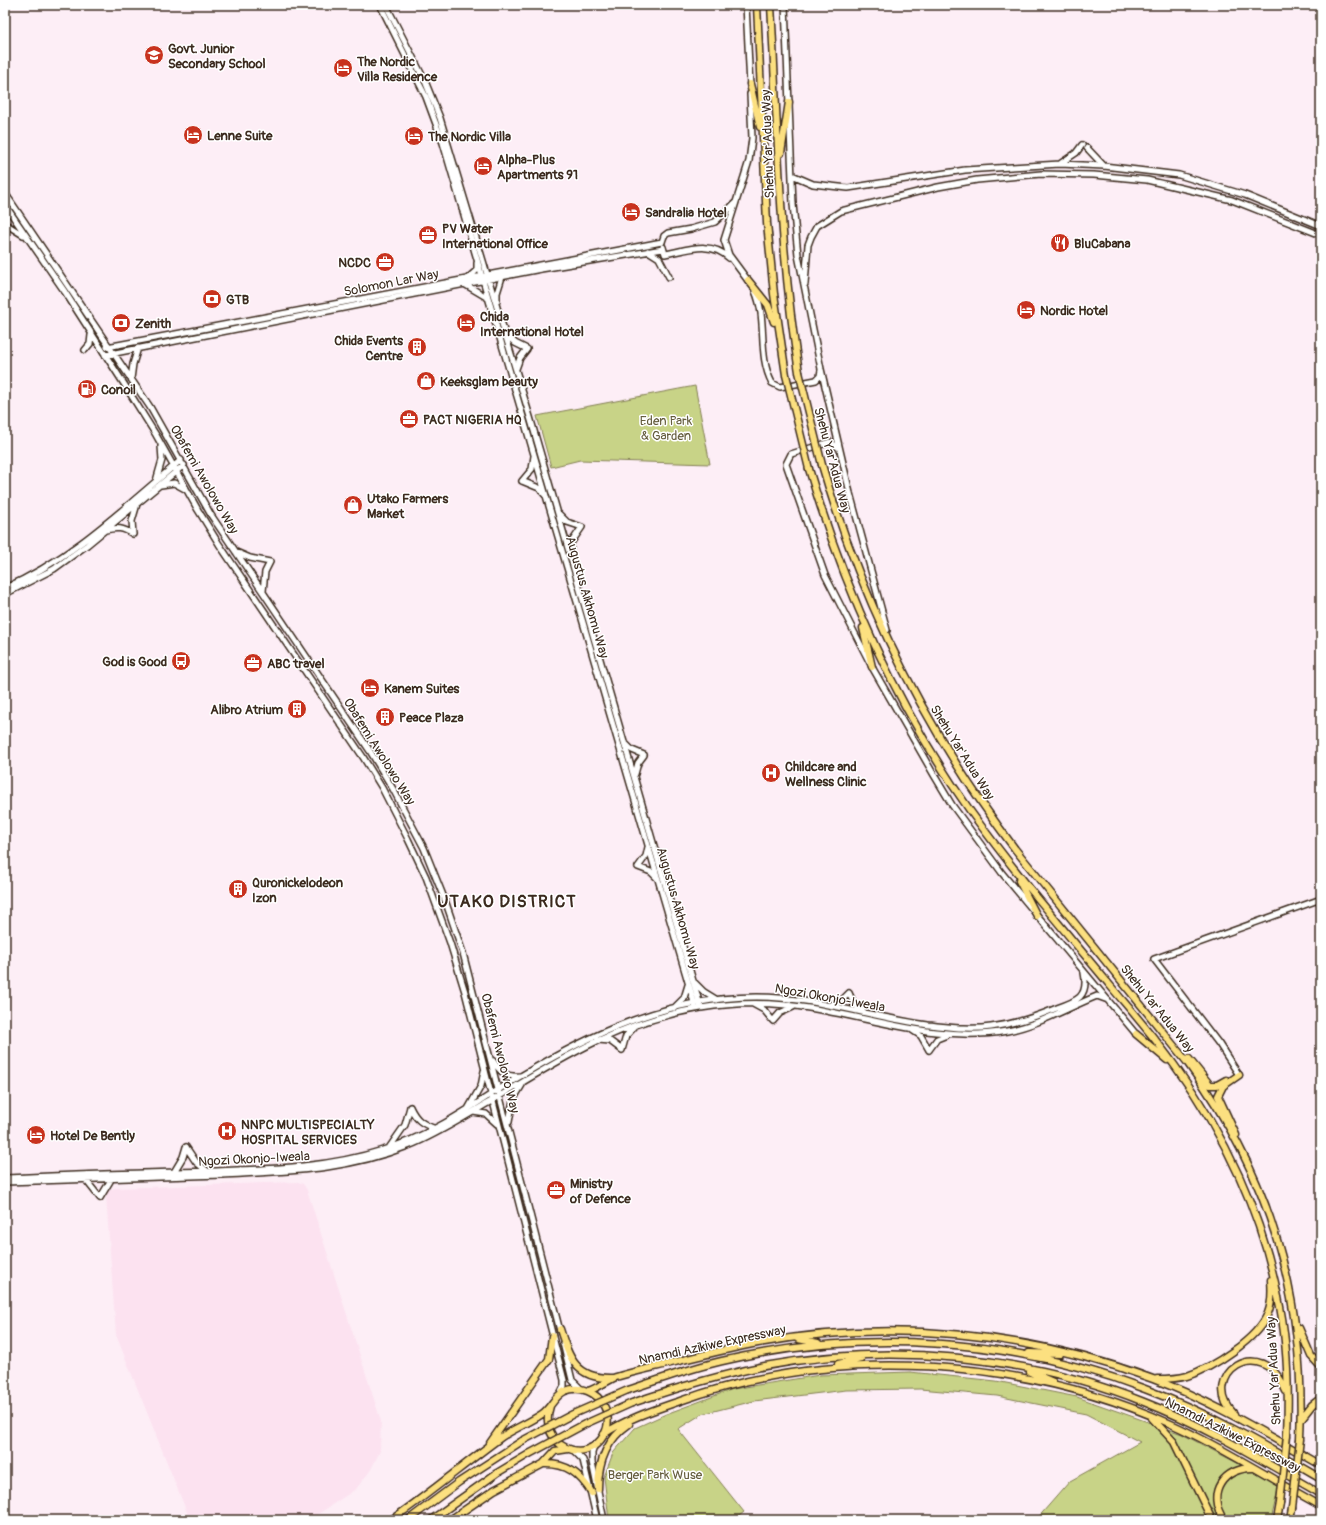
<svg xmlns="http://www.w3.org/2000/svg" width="1326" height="1525" font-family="Pangolin,sans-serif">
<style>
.built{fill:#fce2f0}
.green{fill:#c8d387;stroke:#827e52}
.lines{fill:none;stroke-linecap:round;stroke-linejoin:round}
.secondary-casing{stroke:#3b2a1e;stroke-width:8}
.highway-casing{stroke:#3b2a1e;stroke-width:9}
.secondary{stroke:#fff;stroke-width:5}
.highway{stroke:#fce080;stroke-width:6}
.highway-bridge-casing{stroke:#3b2a1e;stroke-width:9;stroke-linecap:butt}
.highway-bridge{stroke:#fce080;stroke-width:6}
.labels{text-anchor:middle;stroke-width:3;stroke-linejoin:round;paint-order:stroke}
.poi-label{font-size:13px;font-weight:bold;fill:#3b2a1e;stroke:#fff;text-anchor:start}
.street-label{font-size:13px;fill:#3b2a1e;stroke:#fff}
.park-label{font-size:13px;fill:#655d3e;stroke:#fff}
.district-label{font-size:17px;font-weight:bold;letter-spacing:1px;fill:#3b2a1e;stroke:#fff}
</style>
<rect width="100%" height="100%" fill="#fdeef6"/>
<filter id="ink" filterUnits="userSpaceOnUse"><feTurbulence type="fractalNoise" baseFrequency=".025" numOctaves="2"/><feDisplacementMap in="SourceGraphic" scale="8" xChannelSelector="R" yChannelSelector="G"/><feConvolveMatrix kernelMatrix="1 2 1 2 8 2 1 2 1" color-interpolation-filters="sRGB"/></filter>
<g filter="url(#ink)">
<!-- built -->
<path class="built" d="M775,765L779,778L769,783L764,768Z
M298,1182L303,1184L307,1190L381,1421L380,1451L370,1471L356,1489L309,1520H190L116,1335L106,1196L108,1190L115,1188Z"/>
<!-- green -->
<path class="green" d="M695,386L710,464L580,460L551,467L537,416Z
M910,1372L996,1381L1077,1397L1182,1434L1279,1485L1271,1520H1036L1070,1481L1140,1442L1086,1414L997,1396L920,1389L846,1390L754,1401L702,1414L678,1429L744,1512L734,1520H609L604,1477L613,1453L635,1428L666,1414L733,1389L820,1375Z"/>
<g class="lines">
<!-- secondary casing -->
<g class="secondary-casing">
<path id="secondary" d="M380,5L426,97L443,143L695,1006
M386,5L425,81L440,118L530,417L700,1005
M746,5L750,86
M785,5L793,204L798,255L821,369L850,493L887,630
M1087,148L1104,166
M1061,163L1076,153L1082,145
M792,175L813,184L848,188L965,170L1060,164L1104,166L1179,175L1245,195L1321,226
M5,193L150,407L211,515L370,751L393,789L424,848L446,903L463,953L560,1331
M5,205L65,292L126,387L156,435L198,510L219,544L363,757L382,788L408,839L426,877L450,943L465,992L564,1380V1386L560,1394
M7,225L23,235
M662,242L664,236L668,233L691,229L715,222L735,203
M663,247L665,254C687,250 711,240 729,258
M648,251L659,258L669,277
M468,278L477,270V263
M749,282L729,255L724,240L749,161L752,138L750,94
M805,284L808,245L811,237L817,226L841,211L938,187L977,180L1041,174L1094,175L1147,180L1232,200L1321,235
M466,285L488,298
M755,291C768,320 757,355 772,383L780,387L816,380L820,376L821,370
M497,301V293L502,277
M506,334L515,343L527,349L520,358L516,369
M107,347L662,242
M85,350L90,344L91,335
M105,355L541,269L663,249
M131,379L133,364L138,348
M839,448L830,442L791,454L786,464L825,575L872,667L934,775L952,805L1002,873L1136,1034
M156,481L162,460L161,446
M522,481L539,488L546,496
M522,481L532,469L534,456
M161,485L174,483L185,489
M559,514L567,522L582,527L571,543L570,552
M106,530C117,527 123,528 133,534
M133,534L132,521L137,504
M236,552L250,558L270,562L265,572L263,591
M5,588C72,559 126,506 181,460
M5,594L54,569L87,545L184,465
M626,744L632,750L644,755L638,763L635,774
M648,847L646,856L638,867L651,872L658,879
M695,983L704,992L717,1000
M753,1004L764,1010L773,1021L780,1013L793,1007
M830,1005L840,1002L849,993L854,1004L864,1012
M674,1008L684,998L688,985
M912,1030L921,1036L929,1050
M598,1040L610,1041L622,1050
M622,1050L626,1036L636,1025
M929,1050L937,1039L947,1035
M493,1061C501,1073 506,1077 520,1076
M1239,1075L1219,1044L1154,959L1321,899
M410,1107C416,1120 422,1124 436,1129
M468,1109L481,1086L484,1071
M473,1112L486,1114L497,1124
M509,1122L513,1100L522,1085
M186,1147L196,1162L207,1171
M389,1148L405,1125L410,1107
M174,1172L183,1157L186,1147
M5,1178C74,1174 143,1173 212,1171C271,1169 327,1168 383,1150C423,1138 456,1117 490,1095C572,1043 657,997 757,997C814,997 871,1017 928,1025C949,1027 970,1030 991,1027C1014,1024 1036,1017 1057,1008C1077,1001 1089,997 1084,973
M85,1179L100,1198L112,1178
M5,1182C77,1179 150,1178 222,1175C289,1171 344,1171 408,1146C436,1135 462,1118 488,1103C559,1060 617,1022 701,1008C736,1002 773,1002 809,1008C874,1018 940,1043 1007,1031C1039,1025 1067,1008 1097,996L1108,1000
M563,1343L572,1380L581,1389
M595,1444L592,1453V1462L604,1520
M573,1450L583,1460L597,1520"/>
</g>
<!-- highway casing -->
<g class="highway-casing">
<path id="highway" d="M757,5L767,223L774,294L786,375
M771,5C778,128 779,250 799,372
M750,84L760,127
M781,153L789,102
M748,280L768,305L774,322
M822,465C863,606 926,731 1015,849L1187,1062C1271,1177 1306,1298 1300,1439
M809,469C845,591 897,708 971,812C1015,873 1065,931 1113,989C1134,1014 1156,1039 1175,1066C1225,1134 1262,1215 1278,1297C1288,1342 1289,1389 1287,1435
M863,628L872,667
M1019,881L1037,916
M1136,1034L1167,1060
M1189,1059L1210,1085H1217L1226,1080
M1236,1135L1218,1096L1223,1086L1239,1075
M1299,1328L1311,1356L1321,1367
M560,1329C569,1358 576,1379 612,1378
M798,1339L818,1343
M1029,1353L1060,1354
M838,1364L861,1359
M1030,1372L1053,1382
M1157,1379C1167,1379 1177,1379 1187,1376C1212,1368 1258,1339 1268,1313C1272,1303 1272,1292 1271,1280
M628,1390C659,1380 690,1368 722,1361C861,1329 1011,1337 1145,1389C1207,1412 1264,1445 1321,1478
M588,1391C598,1388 606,1381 616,1377C635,1371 656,1367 675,1362C703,1355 730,1348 758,1343C890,1319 1027,1332 1153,1379C1212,1401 1266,1434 1321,1465
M632,1403C676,1388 720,1375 765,1366C889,1343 1027,1355 1144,1402C1206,1426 1263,1461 1321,1494
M1234,1414C1198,1377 1261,1330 1286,1391
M1152,1418L1174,1442L1212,1520
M1301,1419L1312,1405L1321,1398
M604,1434C626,1419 654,1410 680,1401C835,1345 1021,1357 1171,1424C1223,1447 1271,1479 1321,1506
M490,1443L549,1359L552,1336
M543,1464C567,1463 579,1473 592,1493
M598,1489C598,1463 607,1439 629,1424
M391,1520C429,1494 463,1465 500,1438C513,1429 529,1423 542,1414C551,1408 554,1396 565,1391C580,1385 597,1392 604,1406C609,1415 609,1426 604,1435C586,1467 537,1446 550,1406
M408,1520L459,1482L522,1441
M431,1520L497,1473L529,1454
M450,1520L494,1490L543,1464L555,1451L568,1449
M1224,1520C1205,1493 1224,1467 1254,1468
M1277,1520L1280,1503
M1290,1520L1292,1508"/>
</g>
<!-- secondary -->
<use href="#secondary" class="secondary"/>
<!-- highway -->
<use href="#highway" class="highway"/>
<!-- highway-bridge casing -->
<g class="highway-bridge-casing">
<path id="highway-bridge" d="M799,372L822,465
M786,375L809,469
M522,1441L573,1414L628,1390
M529,1454L585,1424L632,1403
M1280,1503L1287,1435
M1292,1508L1300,1439"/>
</g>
<!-- highway-bridge -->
<use href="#highway-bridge" class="highway-bridge"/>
</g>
</g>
<!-- icons -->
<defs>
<g id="school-disc" transform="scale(1)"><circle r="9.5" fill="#c8321e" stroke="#fff"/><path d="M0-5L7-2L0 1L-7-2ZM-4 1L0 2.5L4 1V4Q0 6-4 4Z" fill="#fff"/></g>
<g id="hotel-disc" transform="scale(1)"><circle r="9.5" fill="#c8321e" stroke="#fff"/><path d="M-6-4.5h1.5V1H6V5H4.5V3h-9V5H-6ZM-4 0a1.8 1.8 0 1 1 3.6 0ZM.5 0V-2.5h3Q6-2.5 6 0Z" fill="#fff"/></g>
<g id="office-disc" transform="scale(1)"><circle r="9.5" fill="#c8321e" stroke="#fff"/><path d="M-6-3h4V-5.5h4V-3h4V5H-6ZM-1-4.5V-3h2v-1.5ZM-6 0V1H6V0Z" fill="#fff"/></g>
<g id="restaurant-disc" transform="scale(1)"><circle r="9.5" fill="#c8321e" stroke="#fff"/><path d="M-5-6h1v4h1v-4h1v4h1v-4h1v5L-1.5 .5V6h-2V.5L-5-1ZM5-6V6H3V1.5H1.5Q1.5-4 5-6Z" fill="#fff"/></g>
<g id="bank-disc" transform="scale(1)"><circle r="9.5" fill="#c8321e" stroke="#fff"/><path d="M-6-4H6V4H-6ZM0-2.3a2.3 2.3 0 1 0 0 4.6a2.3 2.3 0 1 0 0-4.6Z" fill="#fff"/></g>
<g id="building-disc" transform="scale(1)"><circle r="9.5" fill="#c8321e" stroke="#fff"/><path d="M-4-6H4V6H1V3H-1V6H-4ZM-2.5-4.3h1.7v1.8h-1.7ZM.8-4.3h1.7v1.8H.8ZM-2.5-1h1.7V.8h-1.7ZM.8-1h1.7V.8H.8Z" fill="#fff"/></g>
<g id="shop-disc" transform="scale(1)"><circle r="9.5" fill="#c8321e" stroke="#fff"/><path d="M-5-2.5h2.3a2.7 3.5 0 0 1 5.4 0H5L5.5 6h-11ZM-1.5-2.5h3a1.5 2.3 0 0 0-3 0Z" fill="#fff"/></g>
<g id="fuel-disc" transform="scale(1)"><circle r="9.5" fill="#c8321e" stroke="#fff"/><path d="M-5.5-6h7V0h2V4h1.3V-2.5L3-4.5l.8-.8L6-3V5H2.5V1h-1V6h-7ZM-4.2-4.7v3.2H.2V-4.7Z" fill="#fff"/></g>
<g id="bus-disc" transform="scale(1)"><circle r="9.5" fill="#c8321e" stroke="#fff"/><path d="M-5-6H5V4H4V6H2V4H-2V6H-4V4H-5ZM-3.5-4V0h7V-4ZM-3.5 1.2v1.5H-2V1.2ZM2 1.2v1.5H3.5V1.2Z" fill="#fff"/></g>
<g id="hospital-disc" transform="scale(1)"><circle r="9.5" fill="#c8321e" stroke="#fff"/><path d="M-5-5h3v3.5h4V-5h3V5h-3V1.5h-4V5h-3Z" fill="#fff"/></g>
</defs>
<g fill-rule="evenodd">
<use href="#school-disc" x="154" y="55"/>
<use href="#hotel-disc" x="343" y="68"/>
<use href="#hotel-disc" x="193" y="135"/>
<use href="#hotel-disc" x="414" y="136"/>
<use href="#hotel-disc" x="483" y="166"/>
<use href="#hotel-disc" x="631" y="212"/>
<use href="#office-disc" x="428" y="235"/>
<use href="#restaurant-disc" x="1060" y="243"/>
<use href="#office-disc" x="385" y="262"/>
<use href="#bank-disc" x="212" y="299"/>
<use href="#hotel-disc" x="1026" y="310"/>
<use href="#bank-disc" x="121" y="323"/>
<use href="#hotel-disc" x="466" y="323"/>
<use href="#building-disc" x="417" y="347"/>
<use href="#shop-disc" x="426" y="381"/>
<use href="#fuel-disc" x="87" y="389"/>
<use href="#office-disc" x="409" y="419"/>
<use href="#shop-disc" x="353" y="505"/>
<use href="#bus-disc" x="181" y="661"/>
<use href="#office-disc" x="253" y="663"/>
<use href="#hotel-disc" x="370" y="688"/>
<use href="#building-disc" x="297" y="709"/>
<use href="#building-disc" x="385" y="717"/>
<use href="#hospital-disc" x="771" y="773"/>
<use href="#building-disc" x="238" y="889"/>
<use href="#hospital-disc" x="227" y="1131"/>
<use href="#hotel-disc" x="36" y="1135"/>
<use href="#office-disc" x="556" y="1190"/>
</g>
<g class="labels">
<!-- poi labels -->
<g class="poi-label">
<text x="168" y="53">Govt. Junior<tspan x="168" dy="15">Secondary School</tspan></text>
<text x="357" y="66">The Nordic<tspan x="357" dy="15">Villa Residence</tspan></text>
<text x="207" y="140">Lenne Suite</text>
<text x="428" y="141">The Nordic Villa</text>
<text x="497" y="164">Alpha-Plus<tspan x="497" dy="15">Apartments 91</tspan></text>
<text x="645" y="217">Sandralia Hotel</text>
<text x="442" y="233">PV Water<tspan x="442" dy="15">International Office</tspan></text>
<text x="1074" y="248">BluCabana</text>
<text x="371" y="267" text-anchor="end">NCDC</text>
<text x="226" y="304">GTB</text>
<text x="1040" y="315">Nordic Hotel</text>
<text x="480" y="321">Chida<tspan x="480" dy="15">International Hotel</tspan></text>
<text x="135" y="328">Zenith</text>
<text x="403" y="345" text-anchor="end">Chida Events<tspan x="403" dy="15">Centre</tspan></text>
<text x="440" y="386">Keeksglam beauty</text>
<text x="101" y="394">Conoil</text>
<text x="423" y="424">PACT NIGERIA HQ</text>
<text x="367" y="503">Utako Farmers<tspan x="367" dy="15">Market</tspan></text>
<text x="167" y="666" text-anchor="end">God is Good</text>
<text x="267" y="668">ABC travel</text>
<text x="384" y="693">Kanem Suites</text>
<text x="283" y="714" text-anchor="end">Alibro Atrium</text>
<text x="399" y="722">Peace Plaza</text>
<text x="785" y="771">Childcare and<tspan x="785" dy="15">Wellness Clinic</tspan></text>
<text x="252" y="887">Quronickelodeon<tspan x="252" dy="15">Izon</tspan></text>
<text x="241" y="1129">NNPC MULTISPECIALTY<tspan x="241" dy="15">HOSPITAL SERVICES</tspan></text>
<text x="50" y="1140">Hotel De Bently</text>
<text x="570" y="1188">Ministry<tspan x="570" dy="15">of Defence</tspan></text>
</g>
<!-- street labels -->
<g class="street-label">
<text transform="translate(767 144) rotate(-92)" y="5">Shehu Yar'Adua Way</text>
<text transform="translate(391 282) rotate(-11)" y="5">Solomon Lar Way</text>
<text transform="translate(833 460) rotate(75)" y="5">Shehu Yar'Adua Way</text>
<text transform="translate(205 479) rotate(60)" y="5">Obafemi Awolowo Way</text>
<text transform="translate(588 597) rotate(74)" y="5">Augustus Aikhomu Way</text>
<text transform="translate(380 751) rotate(58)" y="5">Obafemi Awolowo Way</text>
<text transform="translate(963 752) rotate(58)" y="5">Shehu Yar'Adua Way</text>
<text transform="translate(679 908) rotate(74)" y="5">Augustus Aikhomu Way</text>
<text transform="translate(830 997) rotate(10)" y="5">Ngozi Okonjo-Iweala</text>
<text transform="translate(1158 1008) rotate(51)" y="5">Shehu Yar'Adua Way</text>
<text transform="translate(501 1053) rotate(76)" y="5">Obafemi Awolowo Way</text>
<text transform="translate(254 1158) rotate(-3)" y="5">Ngozi Okonjo-Iweala</text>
<text transform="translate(712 1344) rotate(-12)" y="5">Nnamdi Azikiwe Expressway</text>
<text transform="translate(1273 1371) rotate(-93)" y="5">Shehu Yar'Adua Way</text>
<text transform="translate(1233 1434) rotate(27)" y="5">Nnamdi Azikiwe Expressway</text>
</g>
<!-- park labels -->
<g class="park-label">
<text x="666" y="425">Eden Park<tspan x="666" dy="15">&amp; Garden</tspan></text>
<text x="655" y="1479">Berger Park Wuse</text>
</g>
<!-- district labels -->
<g class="district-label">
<text x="507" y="907">UTAKO DISTRICT</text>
</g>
</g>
<!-- margin -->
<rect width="1326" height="1525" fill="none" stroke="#fff" stroke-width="20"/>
<rect x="10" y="10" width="1306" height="1505" fill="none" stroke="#3b2a1e" stroke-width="1.5" filter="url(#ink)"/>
</svg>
